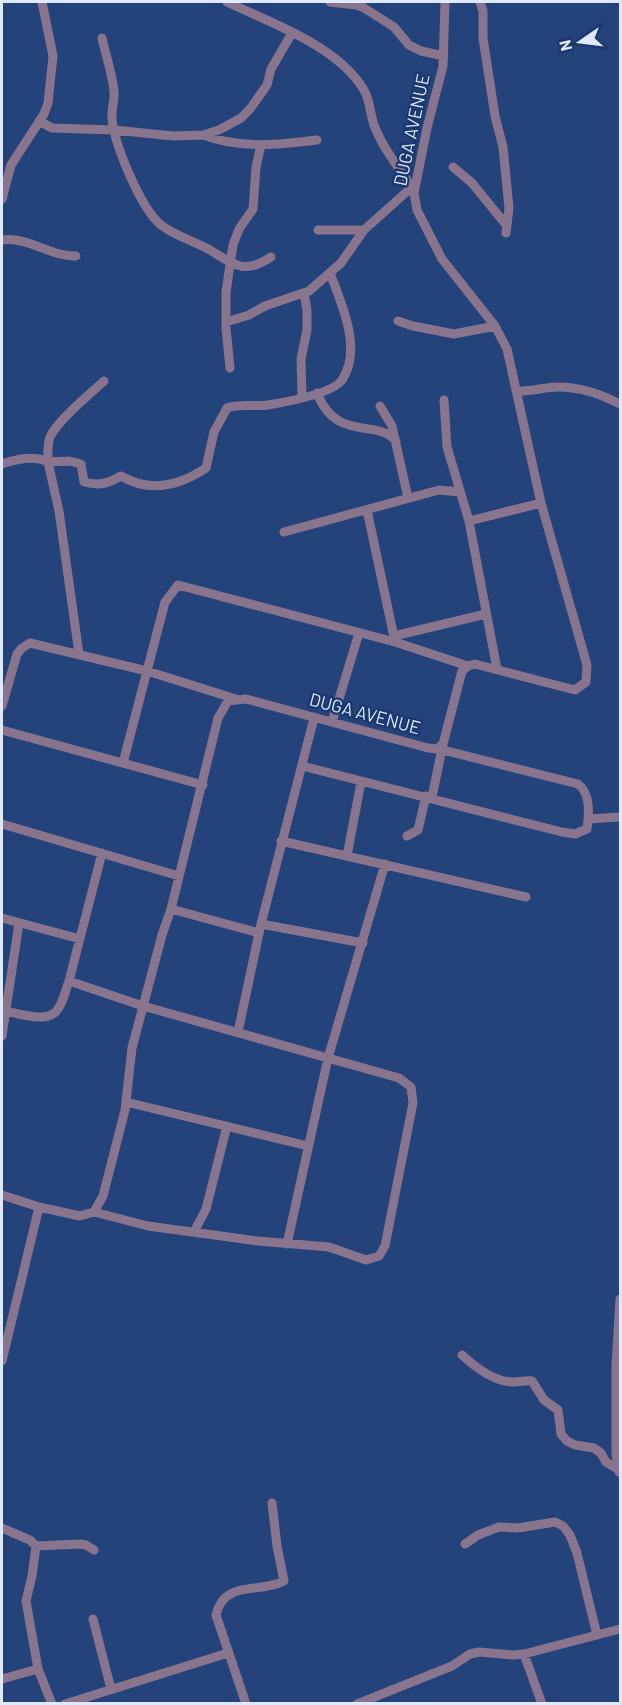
<svg xmlns="http://www.w3.org/2000/svg" width="622" height="1705" font-family="Barlow,sans-serif">
<style>
.lines{fill:none;stroke-linecap:round;stroke-linejoin:round}
.minor{stroke:#89748d;stroke-width:9}
.labels{text-anchor:middle;stroke-width:4.5;stroke-linejoin:round;paint-order:stroke}
.street-label{font-size:18px;fill:#dfeaff;stroke:#1a386e}
</style>
<rect width="100%" height="100%" fill="#24437b"/>
<g class="lines">
<!-- minor -->
<path class="minor" d="M227,2C271,23 338,46 364,90C370,100 370,114 374,125C382,147 399,168 412,187L414,193
M330,2L357,5L364,8L394,27L409,45L421,51L444,56
M480,2L483,11V38L495,116L503,147L509,208L506,233
M102,38C106,56 112,73 114,91C115,101 111,109 112,118C114,144 141,209 161,225C175,236 194,241 210,250C235,265 244,275 271,257
M39,121L52,128L114,130L173,136L203,135L219,130L241,118L250,109L267,85L271,69L292,33
M203,135C240,149 278,145 317,140
M453,167L472,183L507,226
M2,199L11,165L44,114L48,103L53,56L42,2
M318,230H364
M2,240C28,236 51,257 76,256
M398,321L413,326L454,334L495,326
M226,322L249,315L265,306L309,291L341,263L364,230L412,187
M230,368L226,328V292L233,245L239,229L253,209L256,167L261,145
M104,381C90,394 58,420 50,437C47,445 48,454 48,462L69,461L81,464L84,482C99,486 107,484 121,476C150,493 179,486 206,468L214,432L227,408C240,403 255,407 268,405C286,402 332,394 342,380C363,349 341,303 330,273
M516,391C531,392 544,387 558,387C581,387 600,394 620,404
M317,393C337,443 377,418 396,441
M302,398L301,359L307,330V310L304,293
M444,400L447,447L469,521L497,669
M380,406L392,426L408,498
M2,464C17,459 33,455 48,462L59,511L79,654
M367,510L395,642
M469,521L541,503
M284,532L439,490L460,492
M394,636L486,614
M2,706L17,654L22,648L30,643L147,671L236,699
M332,722L359,633
M2,730L203,785
M123,763L165,602L178,585L395,642L468,666
M302,766L562,832L575,834L587,829C589,814 591,794 578,784L443,750
M432,797L443,744
M588,819L620,817
M2,824L179,876
M407,836L418,830L426,796
M281,841L526,897
M347,856L361,782
M171,909L259,933
M2,918L80,939
M261,924L363,943
M69,981L102,853
M6,1011C20,1014 49,1024 58,1009C63,1002 66,990 69,981L143,1006L399,1078L411,1087L413,1103L385,1246L379,1256L366,1260L329,1247L258,1241L148,1226L94,1212
M238,1032L261,924L314,718
M2,1036L19,923
M126,1102L308,1146
M2,1195L39,1207L80,1216L94,1212L103,1196L125,1110L132,1048L162,935L171,909L218,718L228,701L246,699L428,748L437,749L443,744L462,671L468,666L475,664L575,690L586,682L587,665L541,503L507,349L495,326L442,259L417,210L414,193L427,128L443,66L445,2
M194,1232L206,1209L227,1126
M287,1244L328,1058L385,864
M462,1355C475,1367 494,1382 513,1382C520,1382 526,1380 532,1381L544,1400L558,1410L561,1434L567,1441L575,1445L594,1448L601,1453L606,1462L618,1469
M2,1361L39,1207
M619,1472L616,1454V1366L620,1299
M2,1528L30,1540L36,1546L32,1576L26,1601L38,1669L52,1704
M465,1544L478,1535L499,1527L518,1528L555,1522L563,1526L570,1535L577,1553L597,1635
M36,1546L81,1544L86,1545L94,1550
M93,1619L111,1689
M524,1654L542,1704
M2,1679L38,1669
M65,1704L228,1653
M246,1704L216,1615C224,1579 261,1594 284,1581L277,1546L272,1503
M357,1704L452,1666L470,1654L479,1652L513,1655L524,1654L620,1629"/>
</g>
<g class="labels">
<!-- street labels -->
<g class="street-label">
<text transform="translate(412 130) rotate(-78)" y="6">DUGA AVENUE</text>
<text transform="translate(365 714) rotate(15)" y="6">DUGA AVENUE</text>
</g>
</g>
<!-- border -->
<rect width="622" height="1705" fill="none" stroke="#dfeaff" stroke-width="6"/>
<!-- north arrow -->
<g transform="translate(580 42) rotate(256)" stroke="#1a386e" stroke-width="4.5" paint-order="stroke">
<path d="M0-4.5L10 22L0 15L-10 22Z" fill="#dfeaff"/>
<text y="-9" font-size="16" font-weight="bold" text-anchor="middle" fill="#dfeaff">N</text>
</g>
</svg>
